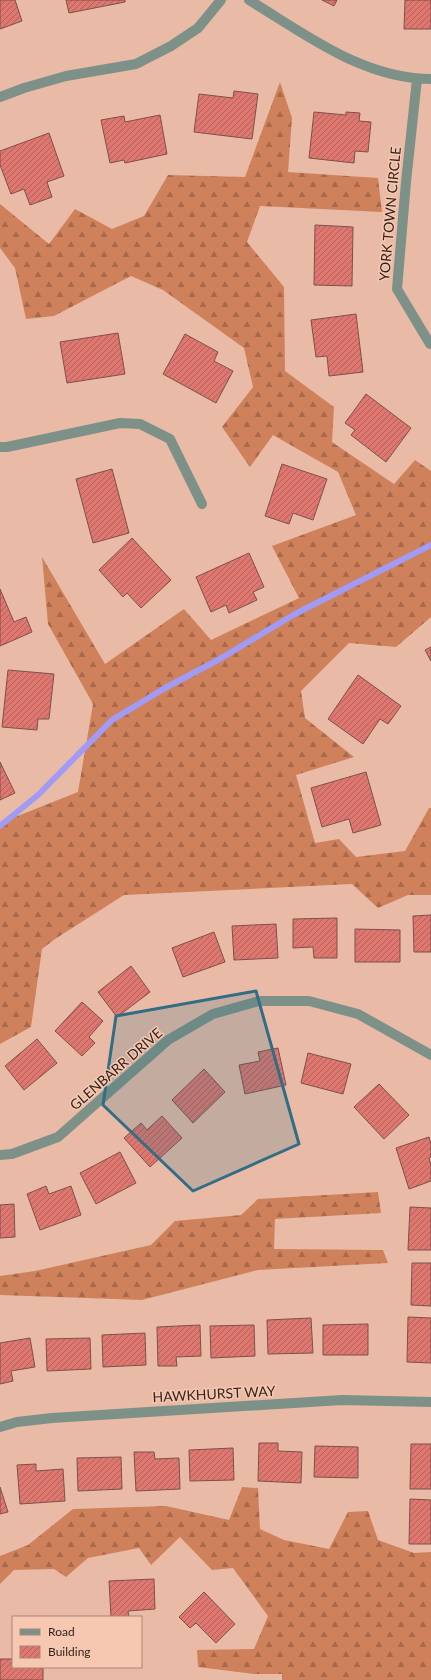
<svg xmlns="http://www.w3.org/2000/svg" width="431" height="1680" font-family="Lato,sans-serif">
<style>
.forest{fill:url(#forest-firs)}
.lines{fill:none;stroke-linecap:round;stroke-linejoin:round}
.stream{stroke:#a19bf6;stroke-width:6}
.building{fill:url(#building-hatch);stroke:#7d504c}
.minor{stroke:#7d9188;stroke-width:10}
.marked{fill:#316e85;fill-opacity:0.2;stroke:#316e85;stroke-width:3;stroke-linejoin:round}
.labels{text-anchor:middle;stroke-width:3;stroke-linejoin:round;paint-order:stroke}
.street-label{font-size:14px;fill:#34231b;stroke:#f6c8b2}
</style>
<defs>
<pattern id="forest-firs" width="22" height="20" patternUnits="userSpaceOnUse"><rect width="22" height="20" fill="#cf815c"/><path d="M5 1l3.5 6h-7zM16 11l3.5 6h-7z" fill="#a9694b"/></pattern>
<pattern id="building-hatch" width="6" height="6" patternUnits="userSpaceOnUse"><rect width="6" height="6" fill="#de776f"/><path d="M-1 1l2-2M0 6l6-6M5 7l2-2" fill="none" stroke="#b5615a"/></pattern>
</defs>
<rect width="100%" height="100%" fill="#e9bba6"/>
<!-- forest -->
<path class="forest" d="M280,82L292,118L288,172L378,178L382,212L260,206L247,242L284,287L285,371L334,407L332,442L394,484L415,460L431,471V617L396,647L349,643L301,691L305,718L354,757L296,775L315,843L339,839L356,857L405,851L429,808H431V895H408L378,908L352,884L124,895L55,939L42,949L31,1027L0,1044V823L78,792L93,704L48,624L42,557L105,664L184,609L211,640L299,598L272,546L356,515L338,472L273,435L250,467L222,427L253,387L244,348L163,290L131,276L54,316L26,319L15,268L0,248V204L49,244L75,209L112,229L144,216L168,175L245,177Z
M378,1192L381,1213L275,1219L274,1249L383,1250L388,1263L258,1270L142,1300L0,1295V1276L35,1271L151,1245L175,1221L241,1215L258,1199Z
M242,1487L258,1488L260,1529L284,1540L329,1549L348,1512L368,1511L378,1540L414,1553L431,1552V1680H282V1674H254L198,1667L197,1650L254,1649L268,1616L233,1568L212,1570L180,1537L151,1565L139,1548L88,1558L66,1577L54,1569L14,1570L0,1584V1556L28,1545L73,1509L166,1506L229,1520Z"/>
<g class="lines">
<!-- stream -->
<path class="stream" d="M0,826L38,795L112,720L165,688L218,660L295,614L431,545"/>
</g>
<!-- building -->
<path class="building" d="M0,0H15L22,21L0,29Z
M66,0H125V2L69,13Z
M322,0H337L334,6Z
M405,0H431V29H404Z
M234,91L258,94L252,139L194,132L199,94L233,98Z
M314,112L346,115V112L360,113L359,121L371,122L368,152L355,151L354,163L309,158Z
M160,115L167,154L125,163L124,160L110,163L101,120L124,116L125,122Z
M49,133L64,176L47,182L52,197L30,205L24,189L11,194L0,165V151Z
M315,225L353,227L352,286L314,285Z
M356,314L363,372L329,376L327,356L316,357L311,320Z
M118,333L125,374L67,383L60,342Z
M185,334L218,352L214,361L233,371L216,403L163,374Z
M366,394L411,428L386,462L351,435L355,430L345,423Z
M282,464L327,479L313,520L293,513L289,524L265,516Z
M112,469L129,533L93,543L76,479Z
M132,538L171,580L141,608L127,593L123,597L99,570Z
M249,553L264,587L253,592L257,600L229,613L226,605L211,612L196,577Z
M0,589L14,622L26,617L32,632L0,646Z
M431,647V661L425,650Z
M8,670L54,674L49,719H38L37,730L2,727Z
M358,675L401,706L388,724L380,719L363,744L328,719Z
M0,762L15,793L0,800Z
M366,772L381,825L353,833L349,819L322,827L311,788Z
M431,915V952H414L413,916Z
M337,918V958H314L313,947L293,948V919Z
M276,924L278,958L234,960L232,926Z
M355,929L400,930V962H355Z
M214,932L225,962L183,977L172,948Z
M131,966L150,992L117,1017L98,992Z
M82,1002L103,1021L89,1037L95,1043L82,1056L55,1031Z
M37,1039L57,1063L24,1090L5,1066Z
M278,1048L286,1085L245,1094L239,1065L260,1061L258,1052Z
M308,1053L351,1064L343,1094L301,1083Z
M204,1069L225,1092L193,1123L172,1100Z
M379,1084L409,1115L384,1139L354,1107Z
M162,1116L182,1138L150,1167L124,1138L141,1123L147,1130Z
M429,1137L431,1144V1157L429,1158L431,1165V1181L409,1189L396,1148Z
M120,1152L136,1183L96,1204L80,1173Z
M46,1186L49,1194L71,1186L81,1215L40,1230L27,1194Z
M14,1204L15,1237L0,1238V1205Z
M410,1207L431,1208V1250H408Z
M412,1263H431V1306L411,1305Z
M408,1317L431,1318V1363L407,1362Z
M311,1318L313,1353L268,1354L267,1320Z
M368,1324V1355H323V1325Z
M200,1325L201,1356L176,1357L177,1366H158L157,1327Z
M254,1325L255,1356L211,1358L210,1326Z
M145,1333L146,1365L103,1367L102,1335Z
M30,1338L35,1367L11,1371L13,1381L0,1384V1343Z
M90,1338L91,1369L47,1371L46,1339Z
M259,1443H278V1451L302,1452L301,1483L258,1481Z
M411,1444H431V1489H410Z
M315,1446L358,1447V1478L314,1477Z
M233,1448L234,1480L190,1481L189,1450Z
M134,1452H154L155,1459L179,1458L180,1489L136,1491Z
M121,1457L122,1489L78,1491L77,1458Z
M36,1464V1471L63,1469L65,1501L20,1504L17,1465Z
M0,1487L8,1512L0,1514Z
M410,1499L431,1500V1544H409Z
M154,1579L155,1609L128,1611L129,1617H111L109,1581Z
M204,1592L235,1624L216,1643L196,1623L190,1628L179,1617Z
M0,1659H13V1667H43V1680H0Z"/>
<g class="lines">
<!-- minor -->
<path class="minor" d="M249,0C305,34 363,79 431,79
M417,79L406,182L397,289L430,344
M0,97L24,88L66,76L136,64L171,46L198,28L221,0
M0,447H7L120,423L140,424L170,439L202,504
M0,1155L12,1154L58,1137L168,1040L213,1014L259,1001H309L358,1014L431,1055
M0,1427L17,1422L52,1418L342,1400L431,1402"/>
</g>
<!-- marked area -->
<path class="marked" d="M256,991L299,1144L193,1191L103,1105L116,1016Z"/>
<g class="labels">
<!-- street labels -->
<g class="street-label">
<text transform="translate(390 214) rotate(-85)" y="5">YORK TOWN CIRCLE</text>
<text transform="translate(116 1069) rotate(-41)" y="5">GLENBARR DRIVE</text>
<text transform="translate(214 1394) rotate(-3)" y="5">HAWKHURST WAY</text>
</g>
</g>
<!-- legend -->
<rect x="12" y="1616" width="130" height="52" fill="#f6c8b2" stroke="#a88676"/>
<rect x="20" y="1629" width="20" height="6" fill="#7d9188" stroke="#a88676"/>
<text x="48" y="1636" font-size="12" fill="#34231b">Road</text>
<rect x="20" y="1646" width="20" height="12" fill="url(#building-hatch)" stroke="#a88676"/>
<text x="48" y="1656" font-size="12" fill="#34231b">Building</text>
</svg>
